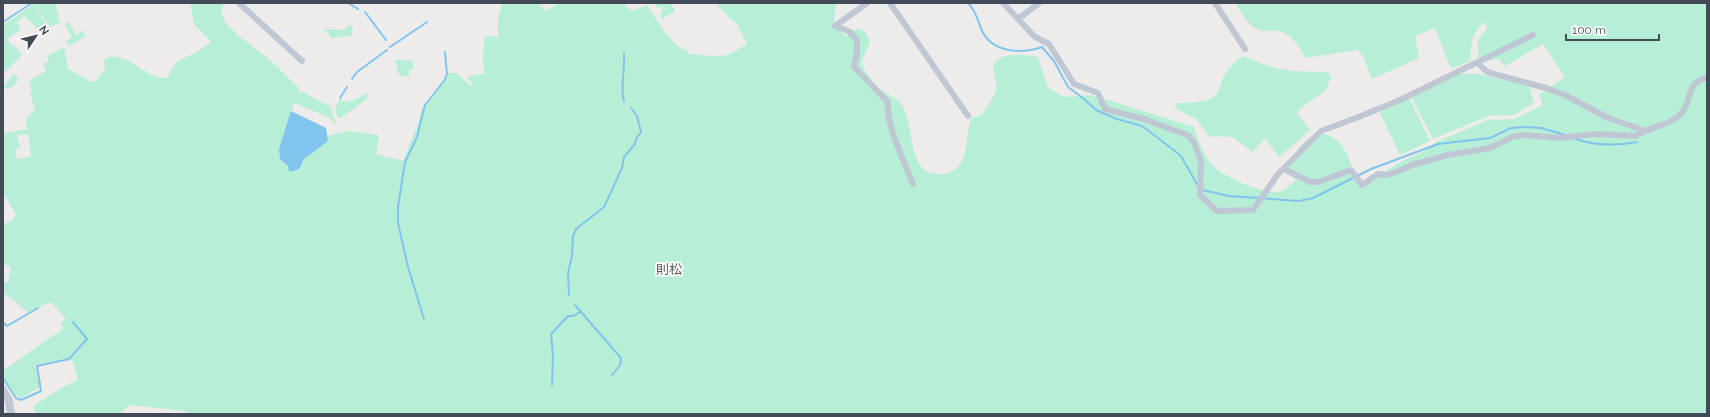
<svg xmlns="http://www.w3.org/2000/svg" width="1710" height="417" font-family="Raleway,'Noto Sans JP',sans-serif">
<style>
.green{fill:#b6efd6;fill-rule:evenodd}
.water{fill:#81c4ee}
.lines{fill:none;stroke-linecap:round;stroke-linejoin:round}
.stream{stroke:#81c4ee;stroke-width:2}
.minor{stroke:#c0c7d4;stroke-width:6}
.tertiary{stroke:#c0c7d4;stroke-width:8}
.labels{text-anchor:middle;stroke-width:3.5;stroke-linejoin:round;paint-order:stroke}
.quarter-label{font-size:13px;fill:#585a60;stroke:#fff}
</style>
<rect width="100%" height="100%" fill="#eeebeb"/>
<!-- green -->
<path class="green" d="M36,3H54L58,8L56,10L59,15L57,17L61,22L50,27L33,4Z
M190,3H224L221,12L225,22L240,37L270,60L299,88L298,93L301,91L331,107L332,115L336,123L335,124L328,117L294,103L280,159L288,166L290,172L301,168L303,160L328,141L327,136L348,131L379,135L376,154L403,161L418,124L422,107L426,106L446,80L448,73H456L471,86L473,84L467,78L473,75L484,74L483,53L485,36L498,37V18L502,3H538L546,11L560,3H623L631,11L647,5C656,19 672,47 688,51V54C700,54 715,58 727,55C734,53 741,47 747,44L736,22L732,20L715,3H834L836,5L834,24L845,36L858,28L866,33L870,42L861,63C867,74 872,83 883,91C890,96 897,97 902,105C915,127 907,178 942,174C970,172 965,138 971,118C982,116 983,114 989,104C995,94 999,89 995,78C995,76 993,72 993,70C994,49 1026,56 1038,57L1048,88L1064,97L1092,95L1194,127C1198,140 1203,155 1213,166C1222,176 1265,195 1278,192C1285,191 1291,184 1296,180L1284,166L1304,142L1317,132C1321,133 1327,134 1332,137C1350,146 1350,173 1362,187L1402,161L1423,152L1436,142L1488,120L1514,119L1543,105L1539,95L1565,77L1543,44L1505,66L1499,59L1490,60L1486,62L1478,57V40L1487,29L1486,21C1470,35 1472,41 1470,61L1451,69L1435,28L1415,36L1419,58L1372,79L1363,56L1357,50L1306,58C1300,49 1295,39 1286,34C1278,29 1273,31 1264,31C1250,29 1242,15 1236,3H1707V414H188L185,411L131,405L120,413L36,414L33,406L65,386L78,380L72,360L64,361L63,359L35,365L40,387L21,398C13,394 3,380 3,371L64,328L60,323L66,319L51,302L28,312L3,292V283L8,282L11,267L3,264V224L12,221L16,214L3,193V133L27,129L26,120L35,109L30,94L32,90L29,81L46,71L43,64L49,61L47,56L64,47L68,69L92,82L96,81L105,69L104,60C120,48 139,70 154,76C158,78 163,77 167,78L176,62L197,52L211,42L194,24ZM28,134L31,156L17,159L15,149L20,148L17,135Z
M654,3H671L675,11L662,19L660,14L663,11L661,6L657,8Z
M33,5L49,28L42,33L25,16L17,22L21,30L7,38L12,46L14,45L22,55L4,73L3,72V47L4,46L3,25Z
M69,22L76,35L83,31L86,36L69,46L66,41L72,38L65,24Z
M348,25H351L353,29L352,36L330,38V35L324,30V29L344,30Z
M1244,56C1260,63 1276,70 1295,71C1307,72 1318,71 1329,73L1331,77L1326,90L1303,106L1297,113L1310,130L1279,157L1265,138L1253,152L1232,137L1222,136L1213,137L1209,136L1196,119L1175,108L1177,103C1189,103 1203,103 1214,97C1220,93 1220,84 1223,78C1228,68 1234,61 1244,56Z
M395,60L413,61V70H409V77L401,76L398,73Z
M14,73L19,80L15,82V85L7,89L3,88Z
M1459,74H1479L1529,86L1534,103L1514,115L1488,116L1433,139L1411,97Z
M368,93L367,99L339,119C335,112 335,106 340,99L344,102L352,101Z
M1408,96L1430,141L1400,155L1378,109Z"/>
<!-- water -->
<path class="water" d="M291,111L326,128L328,141L303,160C301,169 299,170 289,172L288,166L280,159L279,149Z"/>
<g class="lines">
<!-- stream -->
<path class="stream" d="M348,3L358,9
M968,3C976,11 978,21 982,31C993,53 1021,54 1042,47L1054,61L1068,87L1084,99L1096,110L1117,119L1142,126L1166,144L1181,156L1198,186
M365,12L386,40
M3,22L32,3
M390,47L427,22
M624,54C625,67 620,91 624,101
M352,79L357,72L387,50
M340,98L347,87
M1573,138C1594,146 1615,146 1637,142
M1202,190L1229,196L1299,201L1313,198L1371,169L1438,144L1490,138L1511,128L1525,127L1541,128L1565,135
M569,295L568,273L572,256L573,236L576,229L604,207L622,168L624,157L635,144L636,139L641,132L637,116L631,108
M575,305L621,358L620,365L612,375
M424,319L408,267L398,223V207L405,162L417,137L425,105L444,81L447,74L445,52
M3,322L7,326L38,308
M3,378L16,398L21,400L41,391L37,366L69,359L87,339L73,322
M552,385L553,355L551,334L568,316H573L580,312"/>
<!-- minor -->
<path class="minor" d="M239,3L302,61
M867,3L835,26L850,32L857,40V53L854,67L888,102C885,123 905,163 913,184
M890,3L968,116
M1003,3L1035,37L1049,44L1074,84L1098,93L1105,109L1144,119L1189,136L1195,145L1201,162L1200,195L1217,211L1253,210L1278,174L1321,131L1361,116L1400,100L1533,35
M1215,3L1245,49
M1018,19L1039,3
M1478,63L1487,72L1546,88L1565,95L1608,118L1646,131
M1284,169L1310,182H1318L1351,170L1362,185L1378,174L1387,175L1404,169L1412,165L1448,155L1490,148L1512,137L1524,135L1559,138L1594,134L1636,136C1650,126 1672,126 1683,111C1693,97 1686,82 1707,78"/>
<!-- tertiary -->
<path class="tertiary" d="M3,390L9,401L11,414"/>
</g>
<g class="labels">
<!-- quarter labels -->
<g class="quarter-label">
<text x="669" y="274">則松</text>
</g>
</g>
<!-- border -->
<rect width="1710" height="417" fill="none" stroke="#434b59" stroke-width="8"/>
<!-- north arrow -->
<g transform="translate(36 36) rotate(55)" stroke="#ffffff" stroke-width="3" paint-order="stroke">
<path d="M0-3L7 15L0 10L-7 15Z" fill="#434b59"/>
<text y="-6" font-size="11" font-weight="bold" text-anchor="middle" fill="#434b59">N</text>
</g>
<!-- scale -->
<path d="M1566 34v6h93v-6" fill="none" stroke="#434b59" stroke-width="2"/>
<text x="1572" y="34" font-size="12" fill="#434b59" stroke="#ffffff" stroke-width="3" paint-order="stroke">100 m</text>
</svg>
